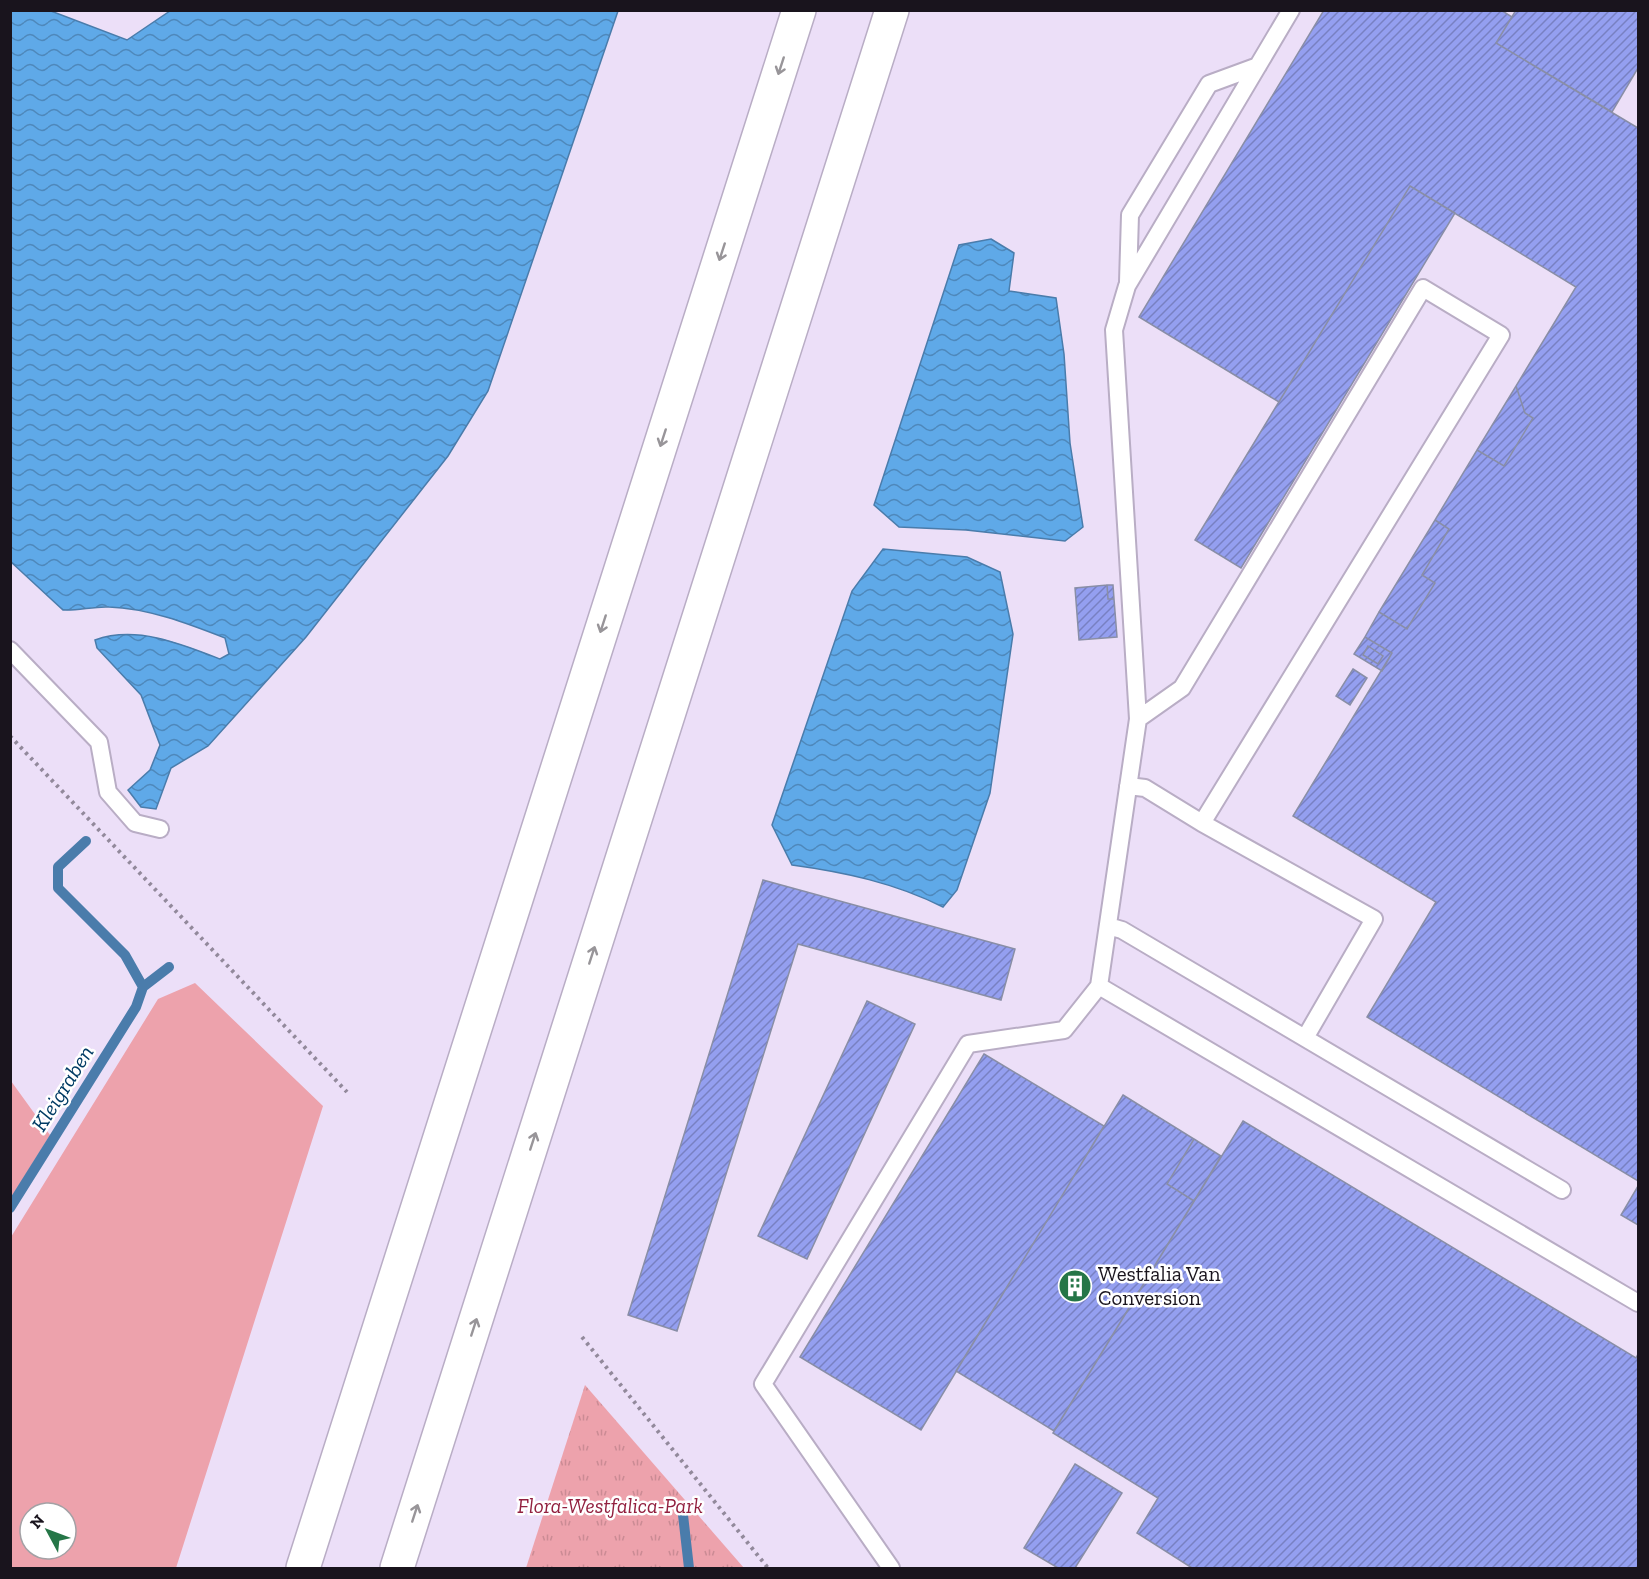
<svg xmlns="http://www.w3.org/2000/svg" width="1649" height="1579" font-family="'Zilla Slab',serif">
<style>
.grass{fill:#eda2ac;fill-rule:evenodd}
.park{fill:url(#park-tufts)}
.water{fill:url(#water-waves);stroke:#4a7cab;stroke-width:1.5}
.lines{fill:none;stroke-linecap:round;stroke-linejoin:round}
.stream{stroke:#4a7cab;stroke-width:10}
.building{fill:url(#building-hatch);stroke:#898ea6;stroke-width:1.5}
.lane-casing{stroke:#b9adc5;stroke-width:20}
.highway-casing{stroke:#b9adc5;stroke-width:36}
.path{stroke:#92899b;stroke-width:4;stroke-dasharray:3 4.5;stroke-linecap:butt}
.lane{stroke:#fff;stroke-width:16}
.highway{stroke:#fff;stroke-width:33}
.oneway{stroke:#989599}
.labels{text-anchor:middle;stroke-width:5;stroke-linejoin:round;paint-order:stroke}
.poi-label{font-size:21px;fill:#19141d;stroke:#fff;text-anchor:start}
.park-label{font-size:21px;font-style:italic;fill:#92203f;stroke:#fff}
.water-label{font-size:22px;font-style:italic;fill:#003b64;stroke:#fff}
</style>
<defs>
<pattern id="park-tufts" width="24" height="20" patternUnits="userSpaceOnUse" patternTransform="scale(1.5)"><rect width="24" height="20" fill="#eda2ac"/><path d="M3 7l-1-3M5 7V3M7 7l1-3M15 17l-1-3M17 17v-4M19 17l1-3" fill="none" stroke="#cb8b94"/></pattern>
<pattern id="water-waves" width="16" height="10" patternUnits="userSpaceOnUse" patternTransform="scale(1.5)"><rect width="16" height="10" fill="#5fa9e8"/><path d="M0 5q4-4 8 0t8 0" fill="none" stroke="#4e88bb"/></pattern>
<pattern id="building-hatch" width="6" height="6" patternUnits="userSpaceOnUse" patternTransform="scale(1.5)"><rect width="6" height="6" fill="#949ff0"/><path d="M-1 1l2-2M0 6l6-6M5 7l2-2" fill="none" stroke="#7880c2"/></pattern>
</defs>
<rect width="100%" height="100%" fill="#ecdff8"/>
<!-- grass -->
<path class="grass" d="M195,983L323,1106L176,1568H11V1237L158,999ZM30,1513H66V1549H30Z
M11,1081L50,1135L11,1198H10Z"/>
<!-- park -->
<path class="park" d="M585,1385L744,1568H526Z"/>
<!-- water -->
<path class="water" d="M10,11H51L127,40L170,11H618L488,391L448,456L306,637L208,746L171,768L156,809L141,807L128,790L150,770L160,745L141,695L97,648L95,640C136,625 182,644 220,659L229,654L225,638C189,624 148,608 109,607C94,606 78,611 63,610L11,562Z
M991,239L1014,253L1009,291L1056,298L1064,354L1070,443L1083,527L1065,541L966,530L899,527L874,505L959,245Z
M883,549L967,557L1000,572L1013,634L990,793L957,890L943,907C895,883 844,872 792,865L772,825L852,591Z"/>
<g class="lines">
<!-- stream -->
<path class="stream" d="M143,987L169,967
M10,1208L136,1007L143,987L125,955L58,888V867L86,841
M683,1515L689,1568"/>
</g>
<!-- building -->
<path class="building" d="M1324,10H1501L1512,17L1496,43L1638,128V1181L1367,1017L1436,902L1293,816L1392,653L1365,637L1379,612L1407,629L1435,583L1422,575L1449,529L1435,520L1477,450L1504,466L1533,418L1525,413L1516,386L1576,287L1410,186L1279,402L1139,317Z
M1516,10H1638V68L1612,112L1496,43Z
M1410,186L1455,213L1241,568L1195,540Z
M1516,386L1525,413L1533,418L1504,466L1477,450Z
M1435,520L1449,529L1422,575L1435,583L1407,629L1379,612Z
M1107,585L1108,599H1114L1117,637L1079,640L1075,588Z
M1107,585H1113L1114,599H1108Z
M1365,637L1392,653L1382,671L1354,654Z
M1368,646L1383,656L1378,664L1363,655Z
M1353,669L1367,678L1350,705L1336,696Z
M763,880L1015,949L1001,1000L798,944L677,1331L628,1315Z
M867,1001L915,1024L807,1259L758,1236Z
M984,1054L1104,1126L921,1430L800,1357Z
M1123,1095L1194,1139L1167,1184L1194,1201L1054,1431L956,1371Z
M1243,1121L1636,1358L1638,1354V1568H1192L1137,1533L1158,1498L1053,1433Z
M1194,1139L1221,1156L1194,1201L1167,1184Z
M1638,1186V1225L1621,1215Z
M1075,1464L1122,1493L1075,1568H1058L1024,1548Z"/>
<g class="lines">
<!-- lane casing -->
<g class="lane-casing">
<path id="lane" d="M1291,10L1127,286L1114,330L1138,719L1099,986L1638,1303
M1128,282L1130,215L1162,162L1209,84L1258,66
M10,650L99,742L108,792L135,823L160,829
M1138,719L1182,688L1423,288L1501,335L1202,823
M1128,786L1145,788L1202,823L1374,919L1305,1038
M1108,926L1122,930L1562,1190
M891,1568L763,1384L968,1044L1064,1030L1099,986"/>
</g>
<!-- highway casing -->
<g class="highway-casing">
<path id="highway" d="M303,1568L799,10
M397,1568L892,10"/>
</g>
<!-- path -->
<path class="path" d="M10,736L347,1092
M582,1337L768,1568"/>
<!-- lane -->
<use href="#lane" class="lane"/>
<!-- highway -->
<use href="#highway" class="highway"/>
</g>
<!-- one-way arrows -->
<defs><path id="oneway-shaft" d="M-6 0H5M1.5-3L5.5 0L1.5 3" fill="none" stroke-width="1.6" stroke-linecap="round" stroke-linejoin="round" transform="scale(1.5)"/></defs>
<g class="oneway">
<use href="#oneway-shaft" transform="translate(781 66) rotate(108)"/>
<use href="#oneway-shaft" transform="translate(722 252) rotate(108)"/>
<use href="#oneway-shaft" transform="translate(663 438) rotate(108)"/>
<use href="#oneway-shaft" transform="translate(603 624) rotate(108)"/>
<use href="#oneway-shaft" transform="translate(592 955) rotate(-72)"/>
<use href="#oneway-shaft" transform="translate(533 1141) rotate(-72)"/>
<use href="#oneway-shaft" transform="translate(474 1327) rotate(-72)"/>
<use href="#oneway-shaft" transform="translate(415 1513) rotate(-72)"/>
</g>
<!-- icons -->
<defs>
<g id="building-disc" transform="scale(1.725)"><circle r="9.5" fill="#257647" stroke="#fff"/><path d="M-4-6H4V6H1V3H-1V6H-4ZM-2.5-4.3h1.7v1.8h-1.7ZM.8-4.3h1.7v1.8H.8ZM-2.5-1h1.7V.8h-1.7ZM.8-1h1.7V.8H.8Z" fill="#fff"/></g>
</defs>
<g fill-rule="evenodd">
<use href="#building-disc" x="1075" y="1286"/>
</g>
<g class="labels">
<!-- poi labels -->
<g class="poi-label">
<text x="1098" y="1281">Westfalia Van<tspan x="1098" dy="24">Conversion</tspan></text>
</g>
<!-- park labels -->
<g class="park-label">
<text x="610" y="1513">Flora-Westfalica-Park</text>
</g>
<!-- water labels -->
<g class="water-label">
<text transform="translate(62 1088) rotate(-58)" y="8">Kleigraben</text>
</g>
</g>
<!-- border -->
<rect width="1649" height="1579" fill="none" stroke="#19141d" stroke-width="24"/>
<!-- north arrow -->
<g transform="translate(48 1531) rotate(311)"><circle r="28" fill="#ffffff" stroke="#a3a1a5" stroke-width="1.5"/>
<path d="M0-4.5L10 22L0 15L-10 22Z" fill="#257647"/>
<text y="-9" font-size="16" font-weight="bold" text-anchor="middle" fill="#19141d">N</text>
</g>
</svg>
